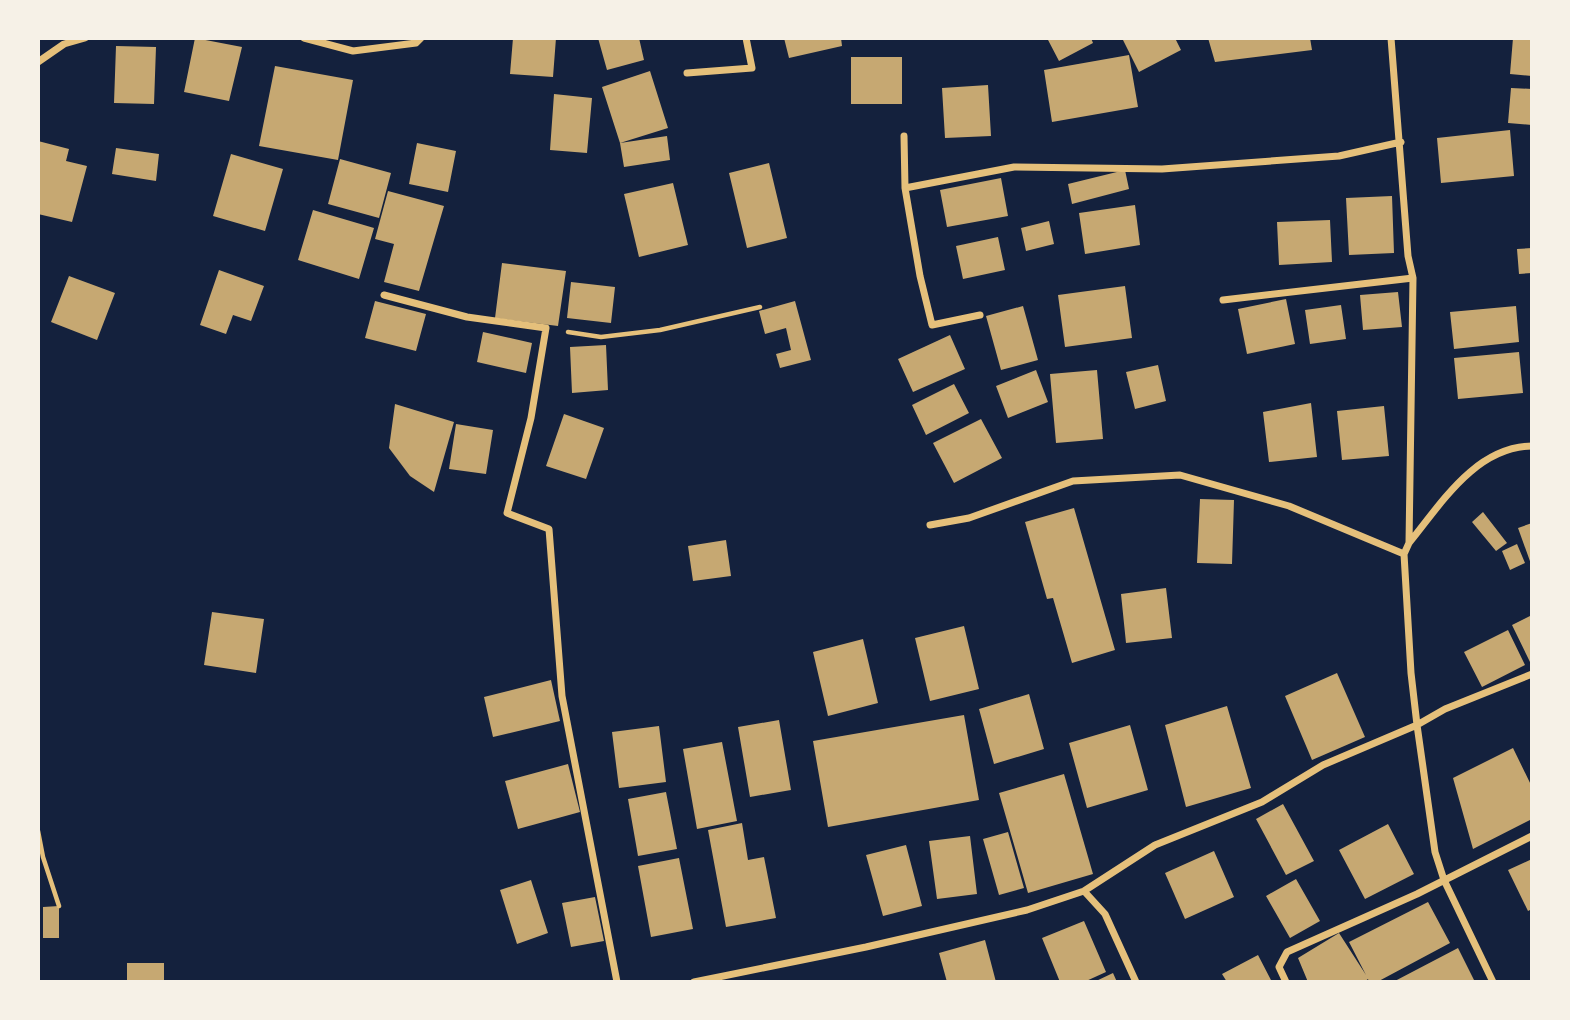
<svg xmlns="http://www.w3.org/2000/svg" width="1570" height="1020" font-family="'IBM Plex Sans',sans-serif">
<style>
.building{fill:#c6a872}
.lines{fill:none;stroke-linecap:round;stroke-linejoin:round}
.path{stroke:#e5c07b;stroke-width:4.5}
.minor{stroke:#e5c07b;stroke-width:7}
</style>
<rect width="100%" height="100%" fill="#14213d"/>
<!-- building -->
<path class="building" d="M195,38L242,47L229,101L184,92Z
M513,38H556L553,77L510,74Z
M598,38H639L644,60L607,70Z
M784,38H841L842,46L789,58Z
M1047,38H1091L1093,43L1059,61Z
M1122,38H1175L1181,50L1139,72Z
M1208,38H1310L1312,50L1215,62Z
M1513,38H1532V76L1510,74Z
M116,46L156,47L154,104L114,103Z
M1129,55L1138,107L1052,122L1044,70Z
M851,57H902V104H851Z
M275,66L353,80L338,160L259,146Z
M650,71L668,128L620,143L602,87Z
M988,85L991,136L945,138L942,88Z
M1511,88L1532,89V125L1508,123Z
M554,94L592,98L587,153L550,150Z
M1510,130L1514,176L1441,183L1437,138Z
M667,136L670,160L624,167L620,143Z
M38,141L69,149L66,161L87,166L72,222L38,214Z
M417,143L456,151L448,192L409,184Z
M116,148L159,154L156,181L112,174Z
M231,154L283,169L265,231L213,216Z
M340,159L391,173L379,218L328,204Z
M769,163L787,238L747,248L729,173Z
M1125,170L1129,189L1072,204L1068,184Z
M1001,178L1008,216L947,227L940,190Z
M673,183L688,245L639,257L624,194Z
M388,191L444,206L419,291L384,282L394,244L375,239Z
M1392,196L1394,253L1349,255L1346,198Z
M1135,205L1140,245L1085,254L1079,213Z
M313,210L374,228L359,279L298,260Z
M1330,220L1332,262L1279,265L1277,222Z
M1049,221L1054,244L1026,251L1021,228Z
M998,237L1005,270L963,279L956,246Z
M1532,248V273L1519,274L1517,249Z
M502,263L566,271L558,326L495,318Z
M219,270L264,286L251,321L233,315L226,334L200,325Z
M69,276L115,293L97,340L51,322Z
M571,282L615,287L611,323L567,318Z
M1125,286L1132,338L1065,347L1058,295Z
M1398,292L1402,327L1363,330L1360,295Z
M1286,299L1295,344L1247,354L1238,309Z
M375,301L426,314L416,351L365,338Z
M795,301L811,360L780,368L776,354L791,350L786,328L765,334L759,311Z
M1341,305L1346,339L1310,344L1305,310Z
M1023,306L1038,360L1001,370L986,316Z
M1516,306L1519,342L1454,349L1450,312Z
M483,332L532,343L526,373L477,362Z
M950,335L965,369L913,392L898,359Z
M606,345L608,390L572,393L570,347Z
M1519,352L1523,393L1458,399L1454,358Z
M1158,365L1166,401L1135,409L1126,372Z
M1036,370L1048,402L1008,418L996,386Z
M1097,370L1103,439L1056,443L1050,374Z
M954,384L969,413L926,435L912,405Z
M1311,403L1317,457L1269,462L1263,412Z
M395,404L454,422L434,492L410,476L389,448Z
M1384,406L1389,456L1342,460L1337,411Z
M564,414L604,428L586,479L546,466Z
M981,419L1002,458L954,483L933,443Z
M456,424L493,430L486,474L449,469Z
M1200,499L1234,500L1232,564L1197,563Z
M1074,508L1115,650L1072,663L1053,598L1047,599L1025,522Z
M1483,512L1507,543L1496,551L1472,522Z
M1532,523V564H1531L1518,528Z
M726,540L731,576L693,581L688,546Z
M1517,544L1525,563L1510,570L1502,551Z
M1166,588L1172,638L1126,643L1121,594Z
M212,612L264,619L256,673L204,665Z
M1532,615V661L1530,662L1512,625Z
M964,626L979,689L930,701L915,638Z
M1508,630L1525,665L1482,687L1464,652Z
M863,639L878,703L828,716L813,652Z
M1337,673L1365,737L1312,760L1285,696Z
M551,680L560,721L493,737L484,697Z
M1029,694L1044,749L994,764L979,709Z
M1227,706L1251,788L1186,807L1165,725Z
M964,715L979,800L828,827L813,741Z
M779,720L791,790L750,797L738,727Z
M1130,725L1148,790L1087,808L1069,743Z
M659,726L666,782L619,788L612,732Z
M722,742L737,821L697,829L683,749Z
M1513,748L1532,787V819L1473,849L1453,778Z
M568,764L580,812L518,829L505,781Z
M1064,774L1093,874L1028,893L999,793Z
M666,792L677,849L638,856L628,799Z
M1283,804L1314,861L1286,875L1256,819Z
M742,823L748,860L764,857L776,918L726,927L708,830Z
M1388,824L1414,874L1365,899L1339,850Z
M1008,832L1024,888L999,895L983,839Z
M970,836L977,894L937,899L929,841Z
M906,845L922,906L883,916L866,855Z
M1214,851L1234,897L1185,919L1165,873Z
M679,858L693,929L651,937L638,866Z
M1532,859V909L1528,911L1508,870Z
M1296,879L1320,921L1290,938L1266,896Z
M531,880L548,933L517,944L500,890Z
M595,897L604,941L571,947L562,903Z
M1428,902L1450,943L1377,982H1369L1368,979L1364,982H1308L1298,958L1339,933L1366,975L1349,942Z
M59,906V938H43V907Z
M1084,921L1106,972L1084,982H1060L1042,938Z
M985,940L996,982H947L939,953Z
M1458,948L1475,982H1393Z
M1258,955L1272,982H1227L1222,974Z
M127,963H164V982H127Z
M1113,973L1117,982H1094Z"/>
<g class="lines">
<!-- path -->
<path class="path" d="M568,332L601,337L660,330L760,307
M38,831L43,857L59,906"/>
<!-- minor -->
<path class="minor" d="M304,38L353,51L416,43L421,38
M1391,38L1408,256L1413,278L1409,543L1404,554L1411,673L1417,725L1445,709L1532,674
M38,62L64,44L85,38
M687,73L752,68L746,38
M904,136L905,188
M384,295L467,317L546,328L531,418L507,513L549,529L562,696L617,982
M1223,300L1413,278
M980,315L932,325L920,276L905,188L1014,167L1162,169L1339,156L1401,142
M930,525L969,518L1073,481L1180,475L1289,506L1404,554
M1409,543C1441,504 1475,447 1532,446
M1084,891L1105,914L1136,982
M694,982L866,947L1027,910L1084,891L1155,845L1262,802L1323,765L1417,725L1435,852L1444,880L1493,982
M1286,982L1279,967L1287,952L1417,894L1532,836"/>
</g>
<!-- border -->
<rect width="1570" height="1020" fill="none" stroke="#f6f1e7" stroke-width="80"/>
</svg>
